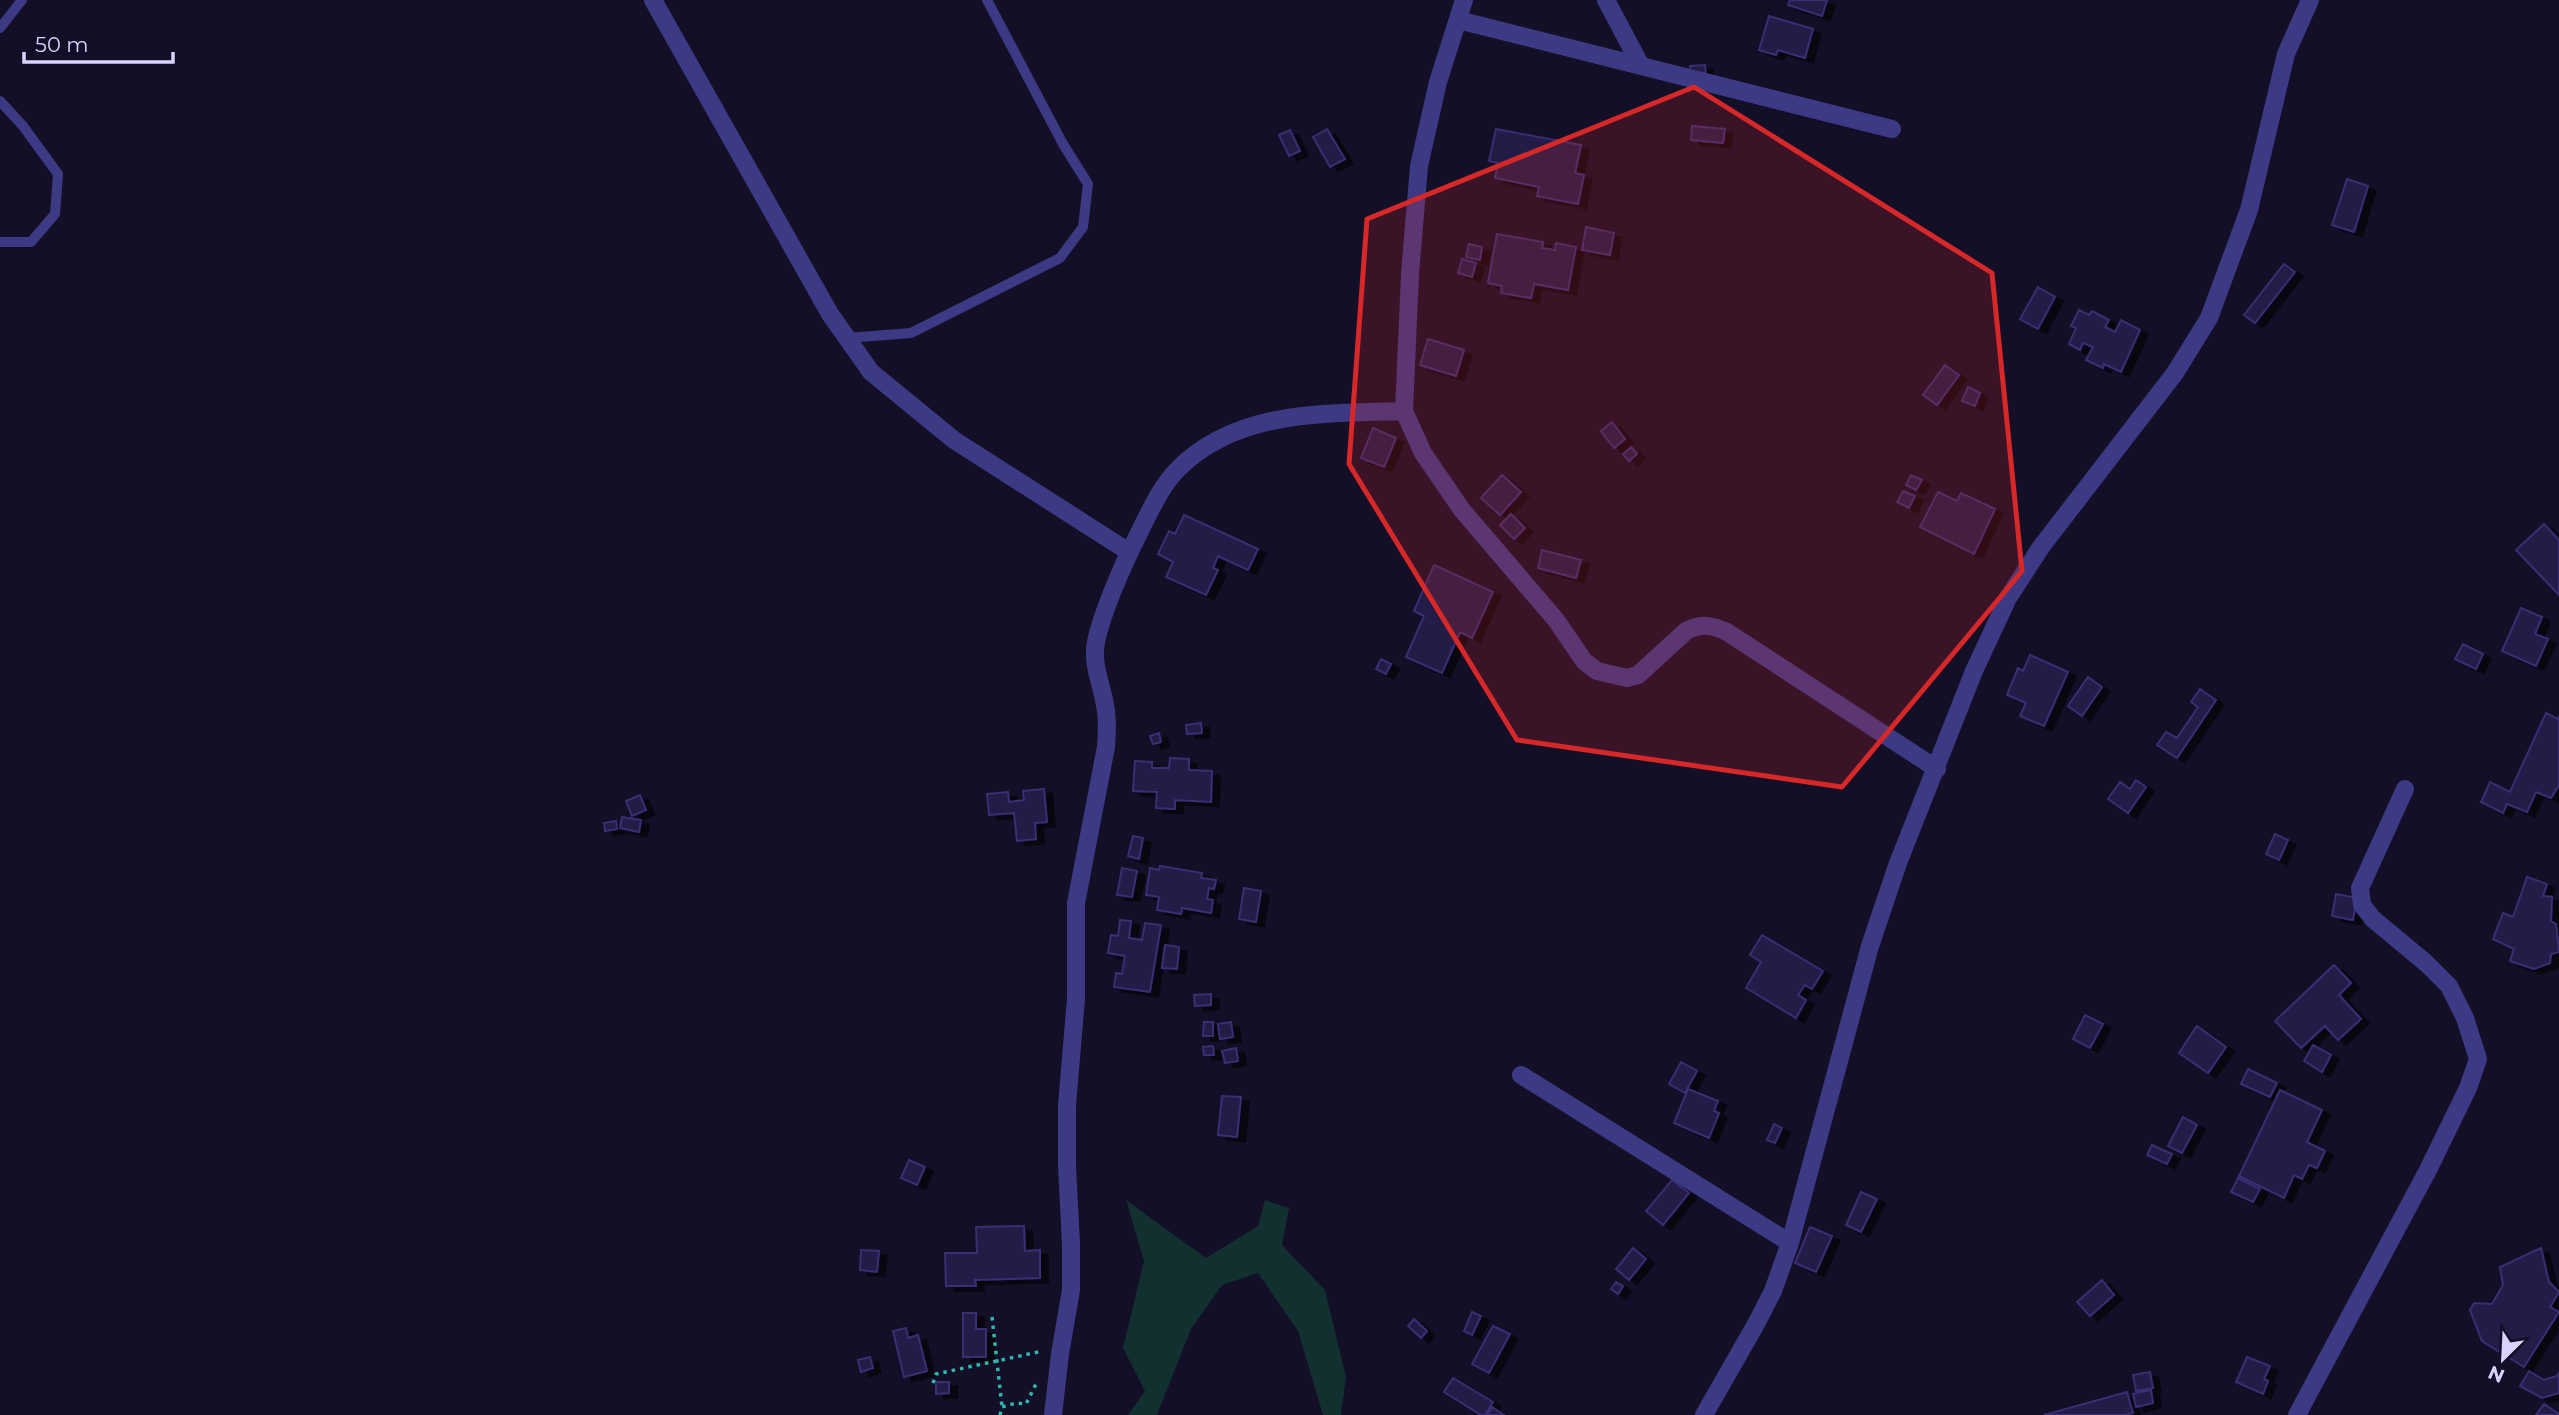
<svg xmlns="http://www.w3.org/2000/svg" width="2559" height="1415" font-family="Montserrat,sans-serif">
<style>
.green{fill:#12302f}
.building{fill:#241b47;stroke:#3b2d73;stroke-width:2;filter:url(#shadow)}
.lines{fill:none;stroke-linecap:round;stroke-linejoin:round}
.path{stroke:#2fb8b0;stroke-width:3.5;stroke-dasharray:3.5 5;stroke-linecap:butt}
.service{stroke:#3d3a85;stroke-width:10}
.minor{stroke:#3d3a85;stroke-width:18}
.marked{fill:#d62828;fill-opacity:0.2;stroke:#d62828;stroke-width:5;stroke-linejoin:round}
</style>
<defs>
<filter id="shadow"><feDropShadow dx="8" dy="4.5" stdDeviation="0" flood-color="#0009"/></filter>
</defs>
<rect width="100%" height="100%" fill="#130f26"/>
<!-- green -->
<path class="green" d="M1126,1200L1206,1258L1258,1226L1265,1200L1289,1208L1282,1245L1325,1290L1346,1377L1341,1415H1323L1298,1331L1258,1273L1222,1285L1191,1329L1157,1415H1128L1145,1391L1123,1348L1144,1261Z"/>
<!-- building -->
<path class="building" d="M1790,0H1827L1822,16L1788,5Z
M1769,16L1813,29L1805,58L1778,50L1776,55L1759,50Z
M1705,65L1706,77L1691,78L1690,66Z
M1692,126L1725,129L1723,143L1691,140Z
M1327,129L1345,159L1330,167L1313,137Z
M1496,129L1581,145L1575,173L1584,175L1578,204L1537,196L1539,187L1495,178L1498,163L1489,161Z
M1290,130L1300,151L1289,156L1279,135Z
M2347,179L2368,186L2354,232L2332,225Z
M1586,227L1614,233L1610,255L1582,250Z
M1497,234L1543,242L1542,248L1555,250L1556,243L1576,247L1568,290L1534,284L1531,298L1501,293L1502,286L1488,283Z
M1469,244L1482,247L1480,260L1466,257Z
M1462,259L1476,263L1472,277L1458,273Z
M2284,264L2295,272L2255,323L2244,315Z
M2038,287L2055,297L2038,329L2020,319Z
M2079,310L2089,315L2092,311L2109,320L2105,327L2115,332L2121,320L2140,330L2121,372L2104,364L2103,368L2086,360L2093,347L2083,343L2080,350L2069,344L2076,328L2071,326Z
M1428,339L1464,350L1456,376L1420,365Z
M1945,365L1959,375L1937,405L1923,395Z
M1968,387L1980,393L1975,406L1962,401Z
M1612,422L1625,439L1614,448L1601,431Z
M1373,428L1396,438L1384,467L1361,458Z
M1631,447L1637,454L1629,461L1623,454Z
M1502,475L1521,492L1500,515L1481,498Z
M1911,475L1922,480L1916,490L1906,485Z
M1903,491L1915,496L1909,508L1897,502Z
M1938,492L1957,501L1961,493L1995,509L1974,554L1920,527Z
M1511,514L1525,528L1514,539L1500,525Z
M1184,515L1258,549L1248,570L1218,556L1213,568L1218,570L1206,595L1166,577L1173,562L1158,554L1169,531L1175,534Z
M2544,524L2559,540V595L2516,550Z
M1542,550L1581,560L1576,578L1538,568Z
M1434,565L1493,592L1472,638L1460,632L1442,673L1406,657L1424,616L1414,611Z
M2521,608L2542,617L2535,634L2548,639L2536,666L2502,651Z
M2463,644L2483,654L2476,669L2455,659Z
M2030,655L2068,672L2044,726L2020,716L2026,703L2007,695L2018,668L2023,671Z
M1381,659L1391,664L1386,674L1376,669Z
M2088,677L2102,687L2082,716L2068,706Z
M2200,689L2216,700L2177,758L2157,745L2166,732L2177,738L2198,707L2191,702Z
M2546,713L2558,719L2559,716V785L2551,798L2536,792L2527,812L2507,804L2503,813L2481,802L2490,782L2510,792Z
M1201,723L1202,733L1187,734L1186,725Z
M1159,733L1161,742L1153,744L1150,736Z
M1170,758L1189,759V770L1212,771L1211,802L1175,800V809L1156,808L1157,792L1133,791L1135,761L1152,762V768H1169Z
M2136,780L2146,787L2128,813L2108,799L2120,782L2130,789Z
M1044,789L1047,822L1035,823L1036,839L1017,841L1014,813L989,815L987,794L1008,792L1009,802L1024,800L1023,791Z
M640,795L646,810L632,816L626,801Z
M622,817L641,820L639,832L620,828Z
M616,821L617,829L605,831L604,823Z
M2275,834L2288,840L2279,860L2266,854Z
M1133,836L1143,838L1139,859L1128,856Z
M1160,866L1202,873L1201,878L1216,880L1214,889L1209,888L1207,899L1213,900L1211,913L1182,908L1181,914L1157,910L1159,897L1146,895L1150,868L1159,870Z
M1122,868L1137,871L1132,897L1117,895Z
M2527,877L2547,884L2543,896L2552,897L2551,921L2556,924L2559,952L2551,954L2550,963L2534,969L2510,961L2514,949L2493,939L2503,913L2513,917Z
M1244,888L1261,891L1256,922L1239,919Z
M2336,894L2357,898L2353,920L2332,916Z
M1120,920L1131,921L1129,938L1142,940L1145,923L1161,925L1150,992L1114,987L1116,973L1122,974L1125,956L1108,953L1111,935L1118,936Z
M1762,935L1823,971L1812,989L1805,985L1798,995L1806,1000L1796,1018L1746,988L1761,962L1750,955Z
M1165,945L1179,947L1177,969L1162,968Z
M2334,965L2351,983L2339,995L2361,1019L2338,1040L2325,1026L2301,1048L2275,1021Z
M1211,994V1005L1195,1006L1194,995Z
M2085,1015L2103,1024L2090,1048L2073,1039Z
M1204,1022H1213V1036H1203Z
M1231,1022L1233,1037L1220,1039L1218,1024Z
M2197,1026L2226,1047L2208,1073L2179,1053Z
M2313,1045L2331,1055L2322,1072L2304,1061Z
M1213,1046L1214,1055H1204L1203,1047Z
M1236,1048L1238,1061L1225,1063L1222,1051Z
M1681,1062L1697,1071L1685,1093L1669,1084Z
M2248,1069L2277,1083L2270,1097L2241,1084Z
M1688,1089L1718,1101L1714,1111L1719,1113L1709,1138L1674,1123Z
M2280,1090L2322,1110L2307,1142L2325,1151L2317,1168L2309,1165L2302,1179L2294,1175L2284,1198L2239,1176Z
M1222,1096L1241,1097L1237,1137L1218,1135Z
M2183,1117L2197,1125L2182,1153L2168,1146Z
M1774,1124L1782,1128L1775,1143L1767,1140Z
M2152,1145L2172,1154L2167,1164L2147,1155Z
M909,1160L925,1167L917,1185L901,1178Z
M2238,1178L2260,1189L2253,1202L2231,1192Z
M1672,1180L1689,1193L1663,1225L1646,1211Z
M1861,1192L1877,1199L1861,1232L1846,1225Z
M1024,1226L1025,1251L1040,1250V1278L975,1280L976,1286H946L945,1253H977L976,1227Z
M1810,1227L1832,1236L1816,1272L1795,1263Z
M1633,1248L1646,1259L1629,1280L1616,1269Z
M2541,1248L2549,1282L2559,1292L2550,1307L2559,1312L2524,1367L2482,1341L2470,1310L2474,1303L2492,1304L2503,1285L2500,1267Z
M861,1250L879,1251L877,1272L860,1270Z
M2102,1280L2114,1295L2090,1316L2077,1302Z
M1616,1282L1623,1286L1618,1294L1611,1289Z
M1472,1312L1481,1316L1472,1335L1464,1331Z
M963,1313H976V1329H986V1357H963Z
M1414,1319L1427,1331L1421,1338L1408,1326Z
M1493,1326L1510,1334L1489,1373L1472,1364Z
M906,1328L908,1338L918,1335L927,1371L904,1377L893,1331Z
M870,1357L873,1368L861,1372L858,1360Z
M2247,1357L2270,1366L2264,1379L2268,1381L2263,1394L2236,1382Z
M2529,1371L2544,1380L2557,1376L2559,1372V1393L2542,1398L2520,1386Z
M2150,1372L2153,1388L2136,1391L2133,1375Z
M1453,1378L1493,1402L1485,1415H1481L1444,1392Z
M936,1382H949V1393L936,1394Z
M2151,1390L2153,1403L2136,1407L2133,1394Z
M2127,1392L2133,1413L2124,1415H2044Z
M2544,1404L2559,1414V1415H2536Z
M1492,1407L1504,1415H1487Z"/>
<g class="lines">
<!-- path -->
<path class="path" d="M992,1317L1002,1407
M933,1383L936,1374L1043,1351
M1000,1415L1002,1407L1016,1403L1026,1404L1037,1382"/>
<!-- service -->
<path class="service" d="M0,28L22,0
M0,101L23,126L58,174L55,214L31,242H0
M847,338L911,333L1060,258L1083,227L1088,184L1063,144L987,0"/>
<!-- minor -->
<path class="minor" d="M653,0L830,314L871,372L954,440L1129,552
M1464,0L1438,82L1419,166L1410,274L1404,411L1423,453L1462,510L1556,620L1584,661L1597,671L1627,678L1638,675L1686,631C1701,623 1712,625 1727,632L1937,769
M1606,0L1641,66
M1458,20L1892,129
M1521,1075L1790,1243
M1053,1415L1060,1354L1071,1290V1244L1067,1166V1105L1076,999V903L1106,747C1107,731 1108,716 1104,700C1100,680 1092,663 1096,642C1102,612 1125,560 1139,533C1150,511 1161,486 1178,469C1238,409 1325,414 1404,411
M1704,1415L1756,1324L1773,1291L1790,1243L1870,946L1898,863L1974,671L2008,598L2041,547L2175,373L2209,318L2249,210L2286,54L2310,0
M2297,1415L2428,1170L2468,1088L2478,1059L2465,1018L2449,986L2426,963L2373,919L2362,905L2360,888L2405,789"/>
</g>
<!-- marked area -->
<path class="marked" d="M1694,87L1992,273L2022,571L1842,787L1517,740L1349,464L1367,219Z"/>
<!-- north arrow -->
<g transform="translate(2503 1359) rotate(204)" stroke="#130f26" stroke-width="5" paint-order="stroke">
<path d="M0-5L12 26L0 18L-12 26Z" fill="#d9d4ff"/>
<text y="-10" font-size="19" font-weight="bold" text-anchor="middle" fill="#d9d4ff">N</text>
</g>
<!-- scale -->
<path d="M24 52v10h149v-10" fill="none" stroke="#d9d4ff" stroke-width="3.5"/>
<text x="35" y="52" font-size="21" fill="#d9d4ff" stroke="#130f26" stroke-width="5" paint-order="stroke">50 m</text>
</svg>
